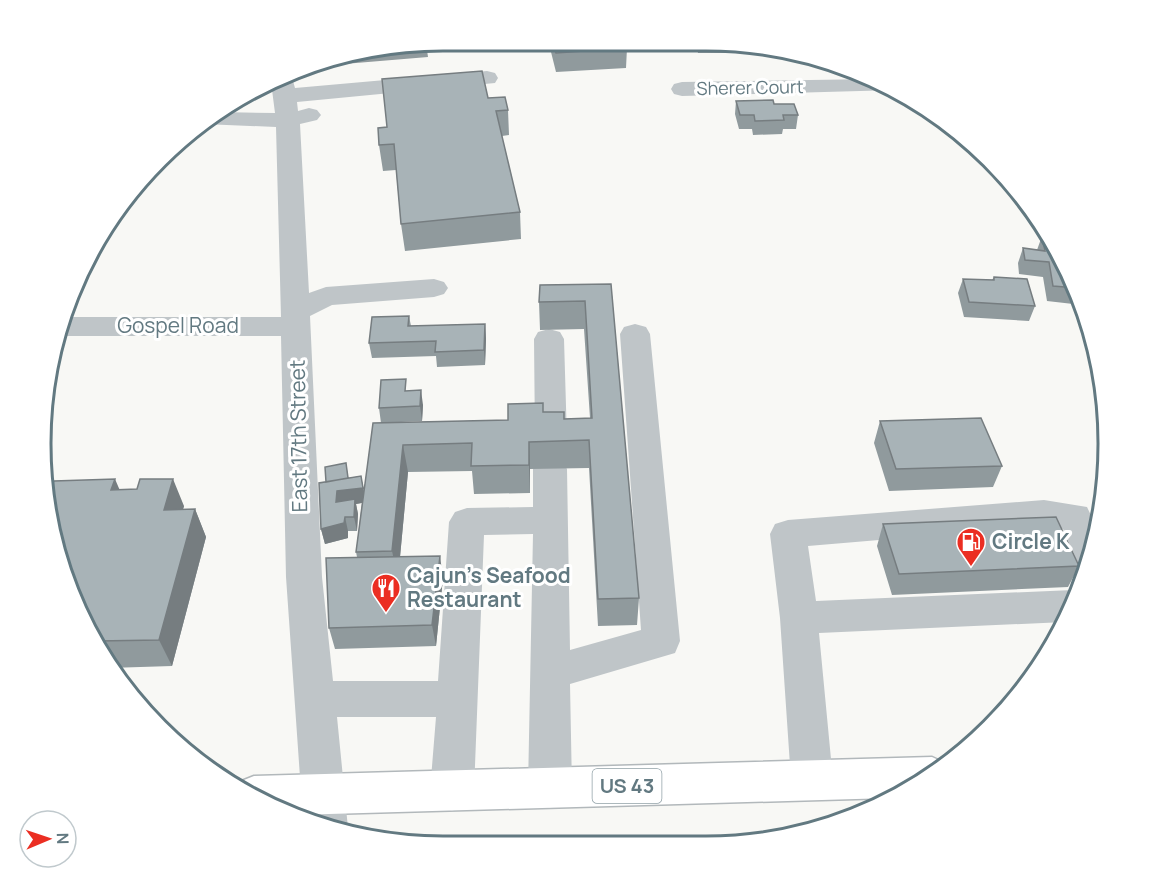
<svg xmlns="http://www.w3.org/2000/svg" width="1149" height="887" font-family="Manrope,sans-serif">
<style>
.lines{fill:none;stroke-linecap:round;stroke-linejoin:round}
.highway-casing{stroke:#b2b8bb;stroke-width:3}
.minor{fill:#bfc5c8;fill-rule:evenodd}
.highway{fill:#fff;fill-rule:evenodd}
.wall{fill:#909a9d}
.shaded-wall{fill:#767d80}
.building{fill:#a8b3b7;stroke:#767d80;stroke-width:1.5}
.labels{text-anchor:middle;stroke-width:6;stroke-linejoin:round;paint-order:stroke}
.far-street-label{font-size:18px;fill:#627981;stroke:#fff}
.shield{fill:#fff;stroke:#91a1a7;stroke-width:1.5}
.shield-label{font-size:20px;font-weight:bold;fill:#627981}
.street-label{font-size:21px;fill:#627981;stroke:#fff}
.poi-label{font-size:21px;font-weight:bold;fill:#627981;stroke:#fff;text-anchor:start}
.rim{fill:none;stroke:#627981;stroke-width:3}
</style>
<rect width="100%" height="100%" fill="#f8f8f5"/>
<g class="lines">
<!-- highway casing -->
<g class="highway-casing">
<path id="highway" d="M932,757L947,764L929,779L890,798L294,815L236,787L239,782L254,776Z"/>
</g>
<!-- minor -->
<path class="minor" d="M487,71L495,73L498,78L495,83L297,102L298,111L309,108L317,110L321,115L317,120L300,124L309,293L326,287L434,279L444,282L448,288L444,294L434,297L332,305L310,316L322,577L333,681H438L449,522L455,512L467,508L533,507V469L538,460L550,457L562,460L567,469L570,650L641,630L620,334L624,327L635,324L646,327L650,334L680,641L675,653L570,684L572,788L565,802L550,808L535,802L528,788L533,534L484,535L474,791L467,805L452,811L437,805L430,791L436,717H337L348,828L346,833L314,825L303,820L286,577L281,336H56L63,317H281L276,127L203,124L219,112L275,113L271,82L291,74L295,88Z
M874,79L896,90L682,96L674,94L671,89L674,84L682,82Z
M549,329L560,332L564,339L567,440L563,448L551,452L539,448L535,440L534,339L538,332Z
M1044,500L1087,507L1098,530L1087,566L1078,563L1063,529L1044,526L808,546L816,601L1073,590L1079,593L1065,622L819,633L833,780L827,794L812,800L797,794L791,780L780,618L770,534L775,524L788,520Z"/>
<!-- highway -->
<use href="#highway" class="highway"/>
</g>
<!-- wall -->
<path class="wall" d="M539,41H624L627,48L626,68L556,72L550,48L541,49Z
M695,41H732L761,46L760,53H698Z
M426,43L428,57L332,65L331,58L339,54Z
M785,50L810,54L811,55H787Z
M488,98L508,110L509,135L502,136L520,212L521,239L405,251L401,224L396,170L383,171L379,145L387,127Z
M736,101L774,104L798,115L796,129H783L782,134L753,135L752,129H739L735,114Z
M1042,236H1050L1078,290L1082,305L1047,301L1043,277L1019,274L1018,263L1023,248L1037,250Z
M994,277L1035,306L1029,321L964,317L958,293L963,279L992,280Z
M611,284L639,598L637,625L598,626L589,468L530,469V493L474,494L472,471L408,472L400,557L443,578L436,646L335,649L329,628L357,557L356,552L362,503L356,504L358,514L357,531H348V538L325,544L321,529L348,478L361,476L364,491L373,423L508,420L543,412L564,419L590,418L584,329L540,330L539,302Z
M409,316L411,326L485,324L486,339L485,365L437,367L436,356L372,358L369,343Z
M408,391L423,405L422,421L381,423L379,408Z
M880,421L1002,466L993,487L889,491L874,443Z
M120,490L184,506L183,509H195L206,537L172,666L109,668L54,548Z
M883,524L1079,566L1068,587L892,595L877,546Z"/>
<!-- shaded-wall -->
<path class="shaded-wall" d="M485,324L486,339L485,365L484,350Z
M421,390L423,405L422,421L420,406Z
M529,442L530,469V493L529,465Z
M403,445L408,472L398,578L392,551Z
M346,463L350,490L361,476L366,502L356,504L358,514L357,531L354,517L329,497Z
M115,479L127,507L111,490Z
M173,479L184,506L175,537L164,510Z
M195,509L206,537L172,666L159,640Z
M345,517L348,531V538L325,544L321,529Z
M440,556L443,578L436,646L432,625Z"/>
<!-- building -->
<path class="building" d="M553,41H624L627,48L556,53Z
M482,71L488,98L505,97L508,110L496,111L520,212L401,224L394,144L379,145L378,128L387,127L382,79Z
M773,100L774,104H794L798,115H783L784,120L755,121L754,115H740L736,101Z
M1042,236H1050L1077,288L1053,286L1049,262L1025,260L1023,248L1045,251Z
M994,277L1027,279L1035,306L969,302L963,279L994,280Z
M611,284L639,598L598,599L589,440L529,442V465L471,466L472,443L403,445L392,551L356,552L373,423L508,420V404L543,403V412H564V419L592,418L585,301L539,302L540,285Z
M409,316L408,326L485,324L484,350L435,352L436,341L369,343L372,317Z
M406,379L405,391L421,390L420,406L379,408L381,380Z
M981,418L1002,466L896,469L880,421Z
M346,463L348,478L326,482L325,467Z
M361,476L363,488L337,491L336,502L355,499L354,517H345L344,523L321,529L319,483Z
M115,479L111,490L137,489L140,479H173L164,510L195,509L159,640L97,641L54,548L47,491H49L54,481Z
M1056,517L1079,566L899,574L883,524Z
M440,556L432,625L329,628L326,558Z"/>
<!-- icons -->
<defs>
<g id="fuel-pin" transform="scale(1.5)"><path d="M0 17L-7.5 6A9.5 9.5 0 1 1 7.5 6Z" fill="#eb2e22" stroke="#fff"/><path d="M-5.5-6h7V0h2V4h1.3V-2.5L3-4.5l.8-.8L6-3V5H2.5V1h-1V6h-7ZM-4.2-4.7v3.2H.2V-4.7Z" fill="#fff"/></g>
<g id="restaurant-pin" transform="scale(1.5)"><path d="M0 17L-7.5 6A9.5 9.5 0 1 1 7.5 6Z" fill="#eb2e22" stroke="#fff"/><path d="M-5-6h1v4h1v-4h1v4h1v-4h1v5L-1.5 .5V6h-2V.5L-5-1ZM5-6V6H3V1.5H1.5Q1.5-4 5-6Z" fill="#fff"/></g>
</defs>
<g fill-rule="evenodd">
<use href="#fuel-pin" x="971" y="542"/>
<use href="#restaurant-pin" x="386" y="588"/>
</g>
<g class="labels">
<!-- far-street labels -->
<g class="far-street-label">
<text transform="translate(750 88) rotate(-1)" y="6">Sherer Court</text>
</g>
<!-- shield labels -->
<rect class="shield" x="592.5" y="769" width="69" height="34" rx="4.5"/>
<g class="shield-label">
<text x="627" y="793">US 43</text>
</g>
<!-- street labels -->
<g class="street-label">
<text x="178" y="333">Gospel Road</text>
<text transform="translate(299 436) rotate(-91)" y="7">East 17th Street</text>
</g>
<!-- poi labels -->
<g class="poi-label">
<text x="992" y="549">Circle K</text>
<text x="407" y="583">Cajun's Seafood<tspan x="407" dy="24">Restaurant</tspan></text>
</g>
</g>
<!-- crop -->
<path d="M0 0H1149V887H0ZM443 51H706A392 392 0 0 1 1098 443V444A392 392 0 0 1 706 836H443A392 392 0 0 1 51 444V443A392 392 0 0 1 443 51Z" fill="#fff" fill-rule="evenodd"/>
<path class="rim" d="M443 51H706A392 392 0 0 1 1098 443V444A392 392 0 0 1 706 836H443A392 392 0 0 1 51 444V443A392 392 0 0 1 443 51Z"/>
<!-- north arrow -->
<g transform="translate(48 839) rotate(88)"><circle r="28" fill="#ffffff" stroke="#c0c9cd" stroke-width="1.5"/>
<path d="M0-4.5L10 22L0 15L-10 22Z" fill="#eb2e22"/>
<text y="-9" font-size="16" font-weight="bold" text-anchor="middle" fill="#627981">N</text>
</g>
</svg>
